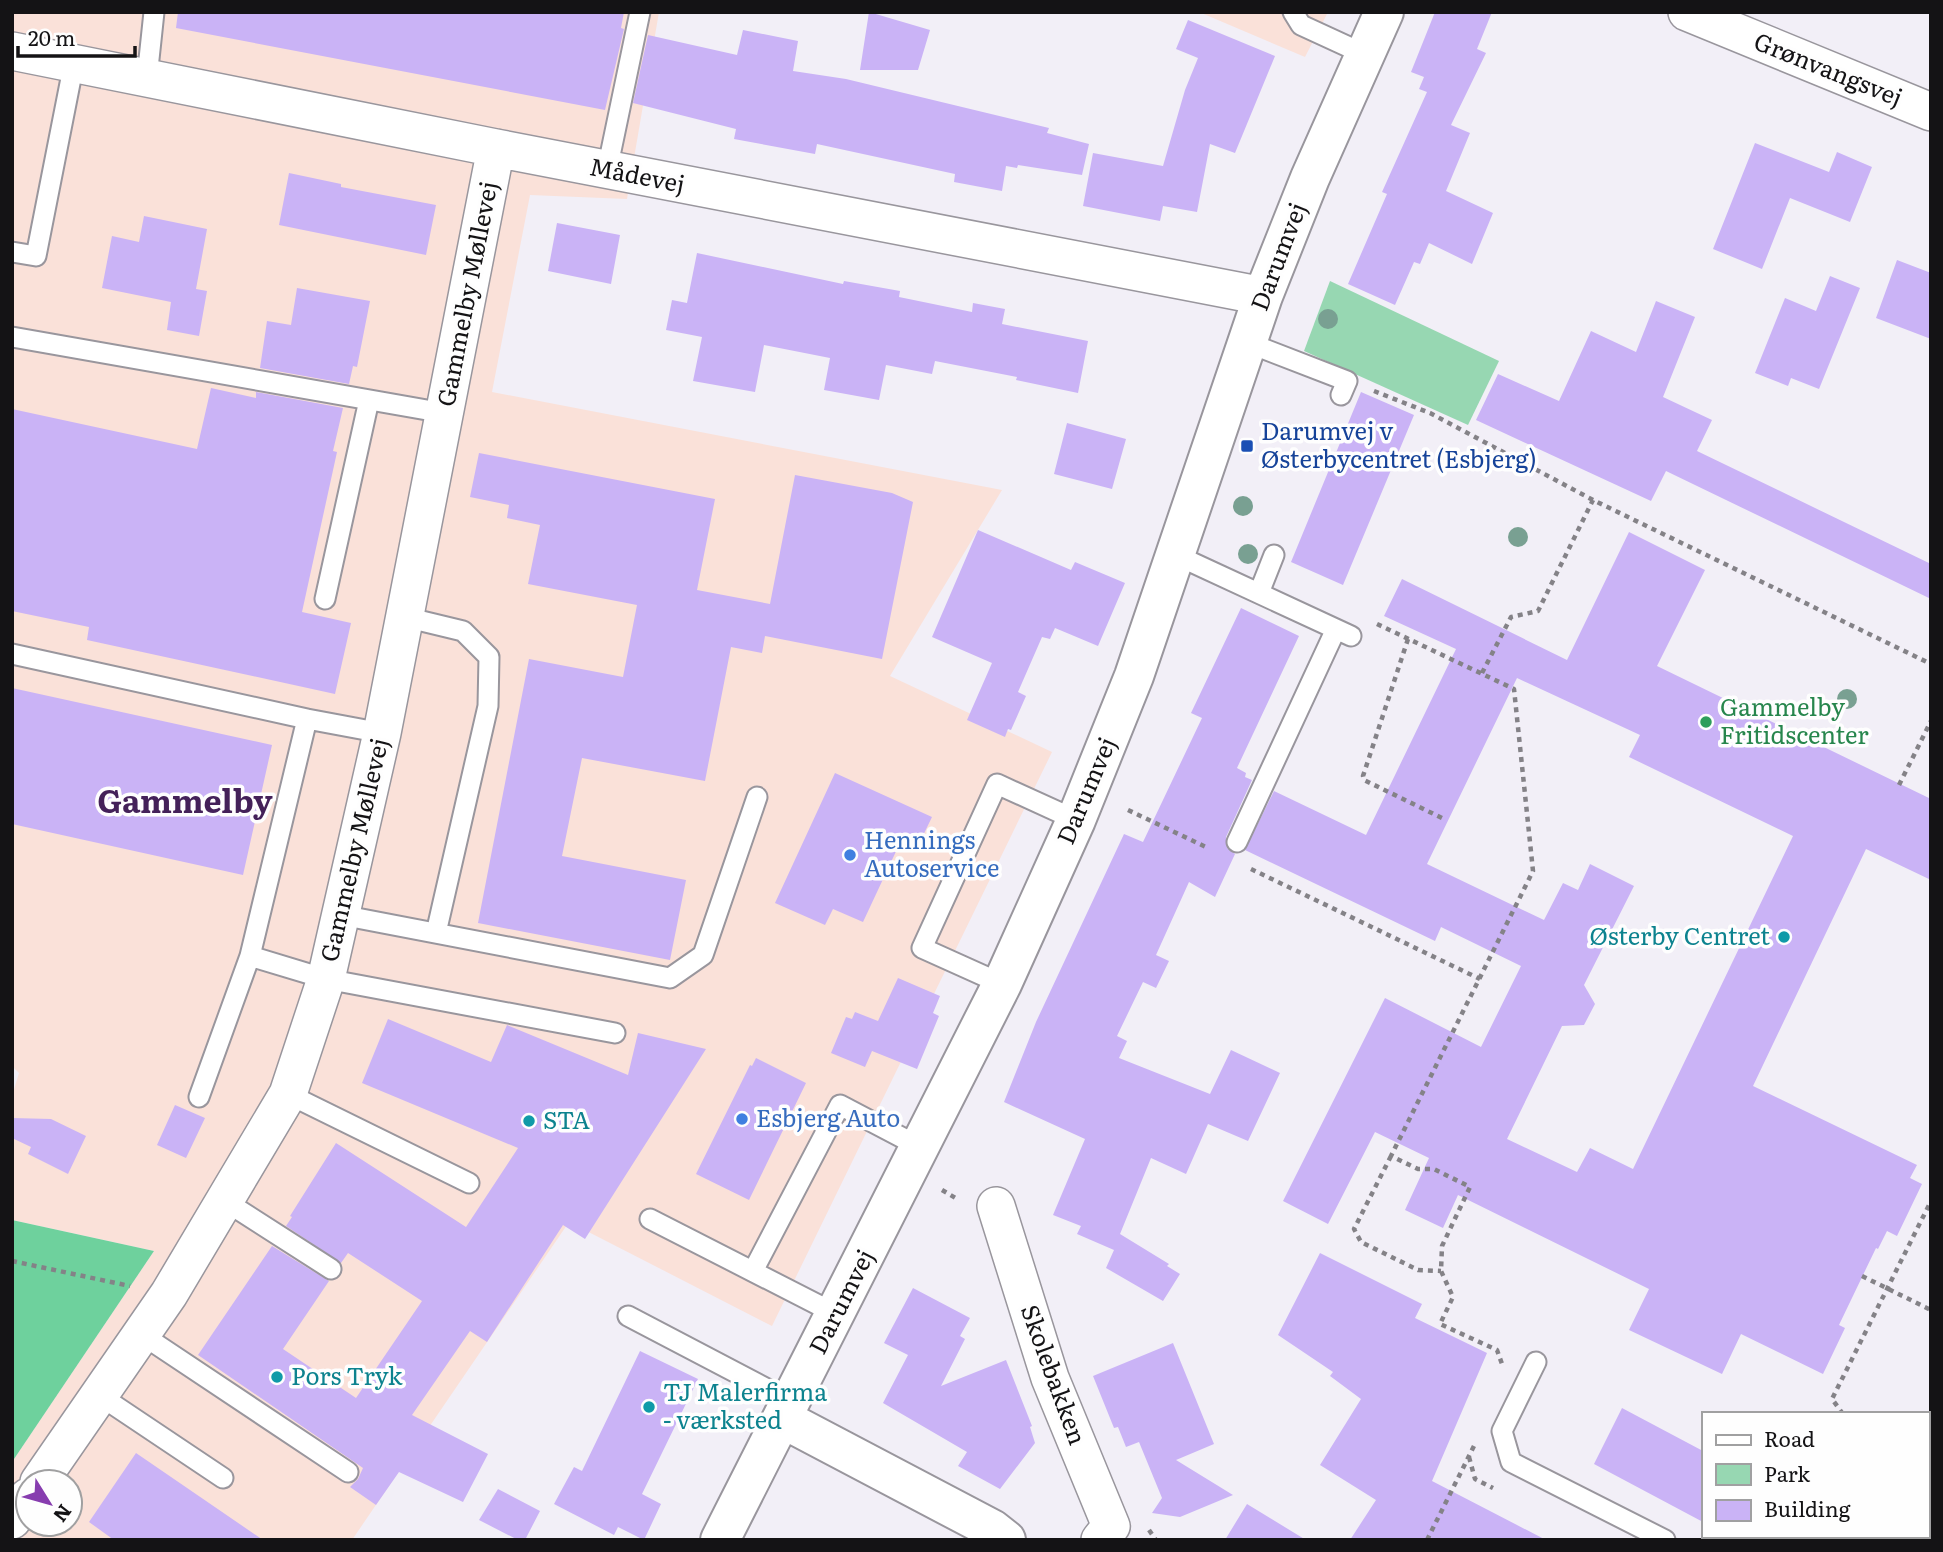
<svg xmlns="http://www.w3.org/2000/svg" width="1943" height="1552" font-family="Literata,serif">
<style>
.industrial{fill:#fae1d9;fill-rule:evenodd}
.green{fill:#97d7b2}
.forest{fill:#6ed19d}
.building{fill:#cab3f6;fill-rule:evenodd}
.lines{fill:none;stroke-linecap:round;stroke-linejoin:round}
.service-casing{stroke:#99969d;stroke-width:23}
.minor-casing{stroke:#99969d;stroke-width:40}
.tertiary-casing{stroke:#99969d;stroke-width:42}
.path{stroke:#848287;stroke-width:4.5;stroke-dasharray:5 5;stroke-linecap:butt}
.service{stroke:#fff;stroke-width:19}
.minor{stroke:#fff;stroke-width:37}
.tertiary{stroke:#fff;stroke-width:38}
.tree{fill:#79a092}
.transit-dot{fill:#1a4fb4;stroke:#fefefe;stroke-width:2.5}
.leisure-dot{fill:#2e9e5b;stroke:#fefefe;stroke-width:2.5}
.shop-dot{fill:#3f7fe0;stroke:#fefefe;stroke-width:2.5}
.culture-dot{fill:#0f9aa8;stroke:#fefefe;stroke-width:2.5}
.labels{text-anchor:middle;stroke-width:7;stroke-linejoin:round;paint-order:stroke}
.street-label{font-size:24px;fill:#141315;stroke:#fefefe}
.transit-label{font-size:24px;fill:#164399;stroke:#fefefe;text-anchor:start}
.leisure-label{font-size:24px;fill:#27864d;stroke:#fefefe;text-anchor:start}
.shop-label{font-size:24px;fill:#366cbe;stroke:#fefefe;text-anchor:start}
.culture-label{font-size:24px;fill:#0d838f;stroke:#fefefe;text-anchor:start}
.district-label{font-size:32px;font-weight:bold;fill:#442159;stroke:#fefefe}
</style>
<rect width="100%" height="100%" fill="#f2eff7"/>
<!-- industrial -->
<path class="industrial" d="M12,12H659L627,199L530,195L492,392L1002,490L890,676L1052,752L772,1326L569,1222L352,1540H12V1462L154,1251L12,1220V1096L19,1073L12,1066ZM28,1482H70V1524H28Z
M1199,12H1328L1305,57Z"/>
<!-- green -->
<path class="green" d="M1330,281L1499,361L1468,425L1304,351Z"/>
<!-- forest -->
<path class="forest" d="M12,1220L154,1251L12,1462Z"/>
<!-- building -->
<path class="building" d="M178,12H624L621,28L624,29L605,110L176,28Z
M869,12L930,30L918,70H860Z
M1435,12H1492L1477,49L1486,53L1451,125L1470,133L1446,191L1493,213L1472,264L1429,243L1420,264L1414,262L1395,305L1348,284L1387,194L1382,192L1427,92L1419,89L1424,77L1411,72Z
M1188,20L1275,56L1235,153L1210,144L1197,212L1163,206L1160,221L1083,206L1093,153L1163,166L1185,90L1198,58L1176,49Z
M743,30L798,41L793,71L846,79L1049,128L1047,133L1089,144L1082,175L1018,165L1017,168L1006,166L1002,191L954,182L955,174L817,144L815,154L734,139L736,129L633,103L648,35L737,55Z
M1755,143L1829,172L1837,152L1872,167L1850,222L1790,198L1762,269L1713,249Z
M289,173L341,184V187L436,205L426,255L279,225Z
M144,216L207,229L196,289L207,291L199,336L167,330L171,302L102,288L112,236L139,242Z
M557,223L620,235L611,284L548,271Z
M697,253L843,284L844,281L900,291L899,297L972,312L973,303L1005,309L1002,324L1088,341L1078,393L1016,380L1017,377L935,361L932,374L886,365L879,400L824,390L830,358L764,345L755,392L693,381L702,337L666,330L672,300L687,303Z
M1897,260L1931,273V339L1876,318Z
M1830,276L1860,288L1819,389L1791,378L1788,386L1755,373L1785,298L1816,311Z
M297,288L370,301L357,367L353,366L349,384L260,368L267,321L291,325Z
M1656,301L1695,317L1663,397L1712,420L1697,451L1931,564V599L1666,471L1651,501L1476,420L1498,374L1559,401L1591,331L1636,352Z
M211,388L256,398V392L343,408L333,451L337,452L302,612L351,623L335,694L87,640L89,627L12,611V409L197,449Z
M1361,392L1414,415L1343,585L1291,562Z
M1067,423L1126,439L1112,489L1054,474Z
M479,453L715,499L697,590L770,604L795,475L892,493L913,502L882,659L765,636L762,653L731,647L705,781L582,758L562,856L686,880L670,960L478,923L529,659L623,677L637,605L528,584L540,525L507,518L509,505L470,497Z
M978,530L1071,570L1075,562L1125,583L1098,646L1055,628L1050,639L1042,637L1018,692L1026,696L1011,730L1008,729L1005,737L967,720L992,663L932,637Z
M1629,532L1705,570L1657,666L1931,799V880L1866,849L1753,1086L1917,1165L1910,1178L1922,1184L1897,1236L1887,1231L1878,1249L1876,1248L1839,1325L1845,1328L1823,1374L1741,1334L1722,1374L1629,1330L1649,1289L1458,1195L1443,1228L1405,1210L1429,1158L1375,1132L1328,1224L1283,1201L1385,998L1481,1047L1521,966L1441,927L1435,941L1245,850L1274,791L1366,835L1456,649L1384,616L1402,579L1567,660ZM1517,678L1640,735L1629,757L1793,836L1633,1169L1590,1148L1577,1172L1507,1139L1562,1026L1584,1025L1595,1004L1584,985L1634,886L1590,864L1578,890L1563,883L1544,920L1427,864Z
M1241,608L1299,636L1237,768L1246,773L1245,777L1252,780L1226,837L1227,848L1235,854L1215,897L1189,882L1156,955L1169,961L1156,988L1143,982L1117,1036L1127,1041L1119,1058L1210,1094L1231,1050L1280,1073L1248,1141L1208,1124L1186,1174L1151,1158L1120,1234L1169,1264L1167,1266L1180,1274L1163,1301L1106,1268L1114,1250L1077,1234L1081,1226L1053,1215L1085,1139L1004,1102L1036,1022L1124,834L1143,842L1202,718L1191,713Z
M12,688L272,745L243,875L12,824Z
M835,773L932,817L915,852L899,845L863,922L833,909L825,925L775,903Z
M898,978L940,996L933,1013L939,1016L917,1069L872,1051L865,1067L831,1053L846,1017L852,1019L855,1012L878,1021Z
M388,1019L491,1062L507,1025L628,1075L638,1033L706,1049L585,1239L563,1225L487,1342L470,1331L412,1415L488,1454L463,1502L399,1472L376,1505L350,1487L358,1479L363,1468L198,1355L272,1246L329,1281L283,1349L356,1398L422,1301L348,1253L341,1263L286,1226L292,1217L290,1216L336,1143L466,1227L518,1148L362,1083Z
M756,1058L806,1083L749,1200L696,1174L750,1065L752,1066Z
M175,1105L205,1118L186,1158L157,1145Z
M12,1118L51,1119L86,1136L68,1174L28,1154L31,1147L12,1138Z
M1320,1253L1422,1304L1415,1318L1487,1353L1432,1481L1546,1540H1350L1376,1500L1320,1465L1361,1399L1330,1376L1333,1372L1278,1335Z
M913,1288L970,1318L960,1336L965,1339L941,1386L1006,1360L1032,1426L1030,1427L1035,1443L1000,1489L958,1466L967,1452L883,1403L908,1355L884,1343Z
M1173,1343L1214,1444L1176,1460L1233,1495L1180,1517L1152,1513L1162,1498L1139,1442L1126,1447L1118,1427L1114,1428L1093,1376Z
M640,1351L698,1379L642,1494L661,1504L644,1540L618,1527L614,1535L554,1504L574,1467L582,1471Z
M1622,1408L1703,1451V1522L1594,1464Z
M136,1453L263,1540H114L89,1522Z
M498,1489L540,1511L525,1540H518L479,1520Z
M1247,1504L1306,1540H1225Z"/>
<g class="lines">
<!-- service casing -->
<g class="service-casing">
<path id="service" d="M1293,12L1301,25L1364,54
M147,78L154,12
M607,170L640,12
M12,252L36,256L74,63
M12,337L444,413
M1246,342L1347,381L1341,395
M1176,555L1351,636
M1259,593L1274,555
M325,599L369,400
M405,617L463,631L489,657L488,706L436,933
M12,654L307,719
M1237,842L1336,629
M341,915L670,978L703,955L757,797
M250,956L326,979L615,1033
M1002,984L922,948L997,784L1076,820
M288,1094L469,1183
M199,1097L250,956L307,719L382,733
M225,1201L331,1269
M650,1219L836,1314
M753,1271L840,1105L920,1147
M628,1316L792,1402
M141,1334L348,1472
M1536,1362L1502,1431L1511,1462L1665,1540
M99,1395L223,1478"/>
</g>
<!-- minor casing -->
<g class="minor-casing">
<path id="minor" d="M1687,12L1931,112
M12,51L496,148L1263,296
M996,1206L1050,1378L1111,1526L1100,1540
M39,1482L169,1294L288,1094L326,979L382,733L496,148
M12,1520L28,1497"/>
</g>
<!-- tertiary casing -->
<g class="tertiary-casing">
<path id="tertiary" d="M783,1419L992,1529L1006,1540
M720,1540L1002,984L1076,820L1134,676L1263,296L1310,178L1384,12"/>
</g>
<!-- path -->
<path class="path" d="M1374,391L1430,413L1593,500L1931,664
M1377,624L1514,689L1533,871L1391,1156L1418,1169H1434L1470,1187L1442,1246L1441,1271L1453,1297L1440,1324L1497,1350L1502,1364
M1408,639L1363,776L1364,780L1444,819
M1482,673L1511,617L1538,611L1593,500
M1899,785L1931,721
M1128,810L1208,848
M1251,869L1480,979
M1391,1156L1354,1229L1361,1242L1418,1270L1441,1271
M942,1190L959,1200
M12,1261L130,1286
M1862,1276L1931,1310
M1843,1414L1832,1399L1931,1201
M1469,1457L1475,1479L1493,1488
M1927,1521L1931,1525
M1149,1530L1156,1540
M1427,1540L1474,1446"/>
<!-- service -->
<use href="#service" class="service"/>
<!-- minor -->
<use href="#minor" class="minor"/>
<!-- tertiary -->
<use href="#tertiary" class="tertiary"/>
</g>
<!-- trees -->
<g class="tree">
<circle cx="1328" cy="319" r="10"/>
<circle cx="1243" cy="506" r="10"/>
<circle cx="1518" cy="537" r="10"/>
<circle cx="1248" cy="554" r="10"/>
<circle cx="1847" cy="699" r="10"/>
</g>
<!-- markers -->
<rect class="transit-dot" x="1240" y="439" width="14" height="14" rx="3.5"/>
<circle class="leisure-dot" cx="1706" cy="722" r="7"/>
<g class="shop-dot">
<circle cx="850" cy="855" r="7"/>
<circle cx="742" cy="1119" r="7"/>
</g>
<g class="culture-dot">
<circle cx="1784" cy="937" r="7"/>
<circle cx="529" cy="1121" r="7"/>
<circle cx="277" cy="1377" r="7"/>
<circle cx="649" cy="1407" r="7"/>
</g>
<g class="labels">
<!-- street labels -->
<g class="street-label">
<text transform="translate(1828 70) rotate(22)" y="8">Grønvangsvej</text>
<text transform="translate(637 176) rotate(11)" y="8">Mådevej</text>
<text transform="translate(1279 257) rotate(-69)" y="8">Darumvej</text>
<text transform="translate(468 294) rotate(-79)" y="8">Gammelby Møllevej</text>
<text transform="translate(1087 791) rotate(-67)" y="8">Darumvej</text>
<text transform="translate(355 850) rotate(-77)" y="8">Gammelby Møllevej</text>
<text transform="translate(842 1302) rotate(-63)" y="8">Darumvej</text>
<text transform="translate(1053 1375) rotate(70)" y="8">Skolebakken</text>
</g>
<!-- transit labels -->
<g class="transit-label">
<text x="1261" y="440">Darumvej v<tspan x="1261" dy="28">Østerbycentret (Esbjerg)</tspan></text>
</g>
<!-- leisure labels -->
<g class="leisure-label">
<text x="1720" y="716">Gammelby<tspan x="1720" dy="28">Fritidscenter</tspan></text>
</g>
<!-- shop labels -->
<g class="shop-label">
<text x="864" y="849">Hennings<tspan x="864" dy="28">Autoservice</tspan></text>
<text x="756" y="1127">Esbjerg Auto</text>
</g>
<!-- culture labels -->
<g class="culture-label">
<text x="1770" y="945" text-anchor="end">Østerby Centret</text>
<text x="543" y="1129">STA</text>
<text x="291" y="1385">Pors Tryk</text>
<text x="663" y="1401">TJ Malerfirma<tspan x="663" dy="28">- værksted</tspan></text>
</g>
<!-- district labels -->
<g class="district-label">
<text x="185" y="813">Gammelby</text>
</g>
</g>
<!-- border -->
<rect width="1943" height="1552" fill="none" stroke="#141315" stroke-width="28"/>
<!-- legend -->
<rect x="1702" y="1412" width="228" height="126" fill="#fefefe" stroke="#a0a0a1" stroke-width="2"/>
<rect x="1716" y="1435" width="35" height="10" fill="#ffffff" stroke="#a0a0a1" stroke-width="2"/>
<text x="1764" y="1447" font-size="21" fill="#141315">Road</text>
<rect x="1716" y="1464" width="35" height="21" fill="#97d7b2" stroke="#a0a0a1" stroke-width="2"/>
<text x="1764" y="1482" font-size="21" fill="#141315">Park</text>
<rect x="1716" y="1500" width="35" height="21" fill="#cab3f6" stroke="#a0a0a1" stroke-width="2"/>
<text x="1764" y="1517" font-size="21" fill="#141315">Building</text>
<!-- north arrow -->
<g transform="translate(49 1503) rotate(127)"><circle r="33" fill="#fefefe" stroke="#a0a0a1" stroke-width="2"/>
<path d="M0-5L12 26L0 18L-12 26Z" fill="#873daf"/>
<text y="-10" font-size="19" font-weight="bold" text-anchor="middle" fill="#141315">N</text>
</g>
<!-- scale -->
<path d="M18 46v10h117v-10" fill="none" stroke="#141315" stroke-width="3.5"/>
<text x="28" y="46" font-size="21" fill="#141315" stroke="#fefefe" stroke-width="5" paint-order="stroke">20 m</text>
</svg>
